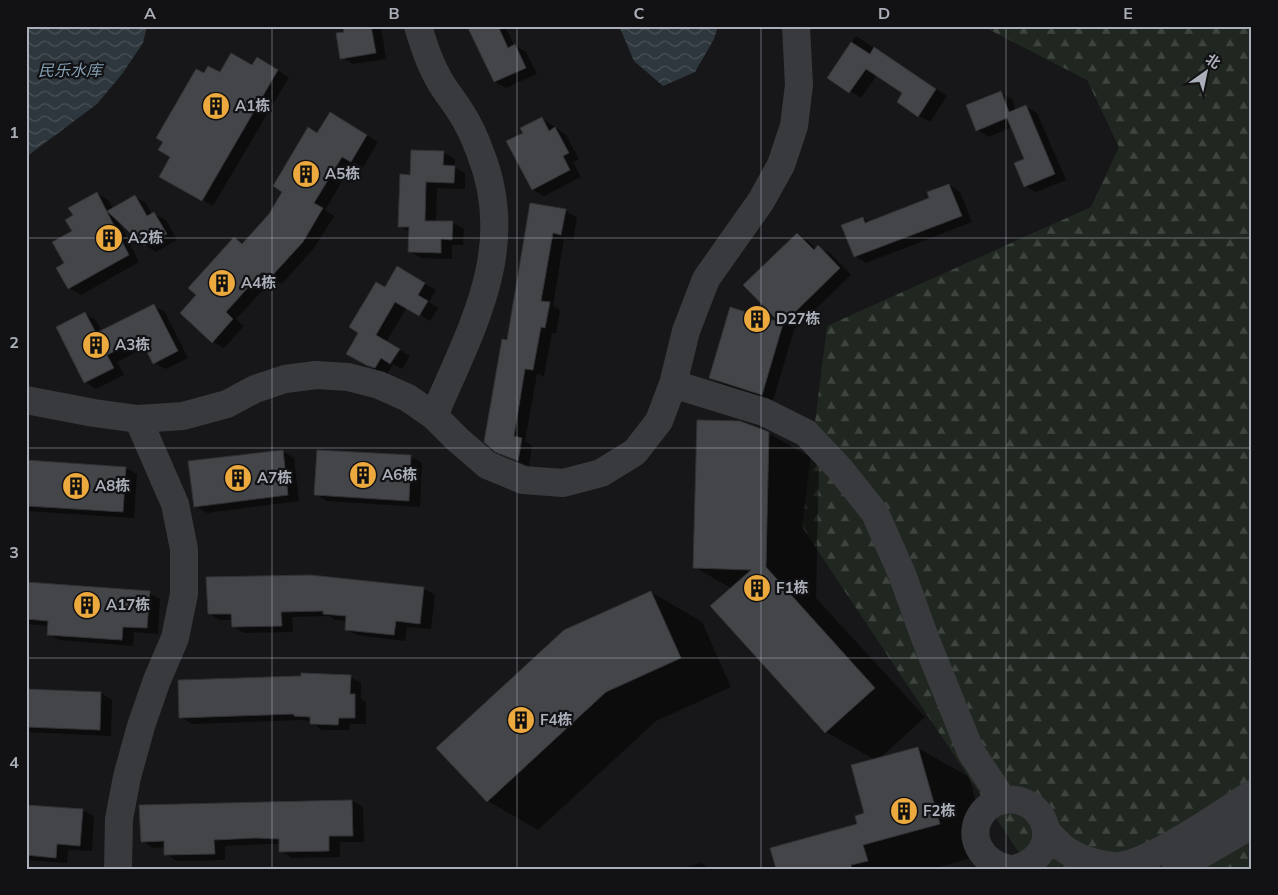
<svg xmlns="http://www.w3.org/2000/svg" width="1278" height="895" font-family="Mulish,'Noto Sans SC',sans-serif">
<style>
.forest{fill:url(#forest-firs)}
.water{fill:url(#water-waves)}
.shadow{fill:#0007}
.building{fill:#444549;stroke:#313235}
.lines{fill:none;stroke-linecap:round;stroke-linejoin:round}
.minor{stroke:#393a3e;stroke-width:28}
.grid{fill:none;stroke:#aaafb9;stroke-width:1;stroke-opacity:0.55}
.labels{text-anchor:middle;stroke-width:4.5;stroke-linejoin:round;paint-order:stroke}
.poi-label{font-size:15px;font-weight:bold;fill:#aaafb9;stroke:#121214;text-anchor:start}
.water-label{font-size:16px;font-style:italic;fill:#839eb2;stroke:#121214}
.neatline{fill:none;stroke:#aaafb9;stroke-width:2}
.grid-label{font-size:16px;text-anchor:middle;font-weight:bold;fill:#aaafb9}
</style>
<defs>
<pattern id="forest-firs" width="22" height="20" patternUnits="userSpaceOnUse" patternTransform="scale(1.25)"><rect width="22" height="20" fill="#202720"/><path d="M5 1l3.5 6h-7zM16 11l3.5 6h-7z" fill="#3e443e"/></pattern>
<pattern id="water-waves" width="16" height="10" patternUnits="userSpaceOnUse" patternTransform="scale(1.25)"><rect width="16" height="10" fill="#2e373d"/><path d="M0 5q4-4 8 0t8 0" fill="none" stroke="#4a5157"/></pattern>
</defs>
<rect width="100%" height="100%" fill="#171719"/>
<!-- forest -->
<path class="forest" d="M982,26H1252V869H1030L802,527L827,326L1091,207L1119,147L1087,80Z"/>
<!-- water -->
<path class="water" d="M26,26H147L143,43L122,74L97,104L26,157Z
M619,26H718L714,39L695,72L663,86L634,61Z"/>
<!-- shadow -->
<path class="shadow" d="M345,26H381L386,59L353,64L342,58L346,33Z
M469,26H505L514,45L526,52L537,74L506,88L495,82Z
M856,36L947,96L930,122L919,116L904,93L877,75L861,98L829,77Z
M257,59L289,77L213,206L160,176L172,157L204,75L252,67Z
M1000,93L1012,99L1016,111L1026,107L1037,113L1066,180L1036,192L1025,186L1026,160L1012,127L989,137L977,130Z
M542,118L566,135L579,159L573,162L581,177L544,196L533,190L508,142L525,133Z
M342,120L378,142L363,167L354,162L325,210L334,216L314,248L282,284L273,279L236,319L244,326L224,348L213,342L198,295L235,239L244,244L270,215L318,134Z
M443,152L455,159L454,167L465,173V189L437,188L436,222L453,223L464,229L463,245H452V259L421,258L409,251L410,232L400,226L412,176Z
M949,185L960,192L972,222L866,263L855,256L863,218L870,222L931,199Z
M97,193L108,200L113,209L135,197L146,203L152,215L154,214L166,220L177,240L156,252L145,245L119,222L139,262L81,295L69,288L58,268L66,264L73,232L74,215Z
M531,204L565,211L577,217L573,240L564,239L553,306L560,310L556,333H552L544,376L537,374L525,441L532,446L529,466L496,451L508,341Z
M797,234L808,241L816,249L818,247L830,253L851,275L794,330L773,401L722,384L710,378L731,308L784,324L745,285Z
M397,268L436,290L429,302L438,308L430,321L407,307L386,342L410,356L402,369L393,364L387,374L378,371L347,353Z
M154,306L165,312L188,358L166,369L154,363L146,347L117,362L124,375L96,389L85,382V314L96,320L102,332Z
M768,433L819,462L816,598L925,717L879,759L918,748L969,777L990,853L932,869H777L859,825L866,814L875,760L826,732L731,588L694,567Z
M282,451L294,458L299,501L207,513L195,506Z
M318,451L411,457L422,463L420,507L327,501L315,494Z
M26,461L126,468L137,474L134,518L26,511Z
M26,584L149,593L160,599L158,634L134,632L133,646L59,640L48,634V626L26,624Z
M423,588L435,595L431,629L407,627L405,641L357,635L346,629L347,621L335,620L330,616L292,617L293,632L244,633L233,626V620H220L209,614Z
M651,592L702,622L731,687L656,721L538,830L488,801Z
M350,677L361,683V699L366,702V724H350L349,730H322L311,722L303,720L192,724L181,717Z
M26,690L101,693L112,700L111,736L26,732Z
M352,801L363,807L364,842H340V857L292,858L280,851V844H267L225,846V860L177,861L166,854L165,847L153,848L142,841Z
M26,806L83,810L94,816L92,851L68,850L67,863L26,860Z
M701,863L710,869H681Z"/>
<!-- building -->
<path class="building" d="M343,26H371L376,53L340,59L336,33L344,32Z
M467,26H498L508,48L515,44L526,68L494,82Z
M851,42L870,54L874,47L936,89L918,117L897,102L902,93L866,69L849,93L827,78Z
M231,53L252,65L257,57L278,70L202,201L159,177L170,157L158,150L163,142L156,138L196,69L204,73L208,66L220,72Z
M1001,91L1009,112L1026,105L1055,174L1024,187L1014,163L1024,159L1007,118L976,131L966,105Z
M330,112L367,135L351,162L342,157L314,203L323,208L303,242L270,278L262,272L226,312L233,319L212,343L180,313L196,295L188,288L234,237L242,244L269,214L282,192L273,186L308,127L317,133Z
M542,117L549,131L555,127L569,153L563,156L570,170L532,190L506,141L523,133L520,128Z
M411,150L444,151L443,165L455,166L454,183L426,182L425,221H453L452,240L441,239V253L408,252L409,227H398L400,174L410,175Z
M949,184L962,216L854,257L841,225L863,217L865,223L929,198L927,192Z
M97,192L129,255L68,289L56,268L64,263L52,242L72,231L65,220L73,215L68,208Z
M135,195L147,216L154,212L167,234L144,246L107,211Z
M530,203L566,209L561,235L553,233L541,301L550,302L545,328L541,327L533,370L525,369L514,436L522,438L518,461L495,452L484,442L502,339L507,340Z
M797,233L814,250L818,245L840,268L783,324L762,395L709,378L730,307L779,322L743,285Z
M397,266L425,283L418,295L428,301L419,316L395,302L376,335L400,349L390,364L381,358L375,368L366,365L346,354L358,333L349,327L376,282L385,287Z
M154,304L178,351L153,364L140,338L107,355L114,368L84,383L56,327L85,312L96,333Z
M697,420L740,421L769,432L766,567L875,688L825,733L710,606L751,570L693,568Z
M283,450L288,495L194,507L188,461Z
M317,450L411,455L409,501L314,495Z
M26,460L126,467L123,512L26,506Z
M310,575L424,587L420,624L396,621L394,635L345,630L346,616L323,614V611L281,612L282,626L232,627L231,614H208L206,577Z
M26,582L150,591L147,628L123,627L122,640L47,635L48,621L26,619Z
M651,591L681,658L606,692L487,802L436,748L564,630Z
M301,673L351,675L350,694H355V718H339L338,725L310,724V717L294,716V714L179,718L178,680L301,676Z
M26,689L101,692L100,730L26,727Z
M918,747L940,824L863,845L868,861L851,865L852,869H776L770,848L857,824L855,816L864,813L851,765Z
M352,800L353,836H329V851L279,852V839L255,838L214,840L215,854L164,855V841L141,842L139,805Z
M26,805L83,809L80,846L57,844L56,858L26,855Z"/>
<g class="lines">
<!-- minor -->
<path class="minor" d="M418,26C424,46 430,65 441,83C446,92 454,101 460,111C468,123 475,138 480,152C519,249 471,328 434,416
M673,384L764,412L806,433L839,468L875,513L902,574L925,638L971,752L1003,800
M26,400L94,413L138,419L183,416L227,404L255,389L285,379L316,375L348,377L379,385L408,398L434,416L457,439L487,465L523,480L563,483L601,473L635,452L659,421L673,384L686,331L706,279L761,201L781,165L794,126L799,85L796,26
M1046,831C1051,836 1057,842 1062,847C1075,858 1096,864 1112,866C1144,869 1223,812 1252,794
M118,869L119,819L127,777L141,726L157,680L175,638L184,594V549L175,504L138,419
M1010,869C983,865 964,836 983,812C998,794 1027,796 1040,815C1056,839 1039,864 1013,869
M1176,869L1252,825"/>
</g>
<!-- grid -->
<path class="grid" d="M272,26V869M517,26V869M761,26V869M1006,26V869M26,238H1252M26,448H1252M26,658H1252"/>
<!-- icons -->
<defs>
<g id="building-disc" transform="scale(1.4375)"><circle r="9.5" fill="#eba93e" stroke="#121214"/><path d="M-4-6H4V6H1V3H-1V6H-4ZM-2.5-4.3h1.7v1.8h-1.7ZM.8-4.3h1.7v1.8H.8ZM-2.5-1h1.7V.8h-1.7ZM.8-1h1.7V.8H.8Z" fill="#111"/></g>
</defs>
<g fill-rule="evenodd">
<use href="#building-disc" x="216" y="106"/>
<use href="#building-disc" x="306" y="174"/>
<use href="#building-disc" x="109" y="238"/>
<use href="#building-disc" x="222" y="283"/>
<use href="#building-disc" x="757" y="319"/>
<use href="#building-disc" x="96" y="345"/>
<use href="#building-disc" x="363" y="475"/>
<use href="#building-disc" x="238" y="478"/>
<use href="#building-disc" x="76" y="486"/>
<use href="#building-disc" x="757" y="588"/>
<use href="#building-disc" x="87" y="605"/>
<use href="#building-disc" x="521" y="720"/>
<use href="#building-disc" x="904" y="811"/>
</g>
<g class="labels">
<!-- poi labels -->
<g class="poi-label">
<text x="235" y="111">A1栋</text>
<text x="325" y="179">A5栋</text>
<text x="128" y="243">A2栋</text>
<text x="241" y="288">A4栋</text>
<text x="776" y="324">D27栋</text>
<text x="115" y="350">A3栋</text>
<text x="382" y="480">A6栋</text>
<text x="257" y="483">A7栋</text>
<text x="95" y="491">A8栋</text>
<text x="776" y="593">F1栋</text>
<text x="106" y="610">A17栋</text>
<text x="540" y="725">F4栋</text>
<text x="923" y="816">F2栋</text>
</g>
<!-- water labels -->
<g class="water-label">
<text x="70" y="76">民乐水库</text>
</g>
</g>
<!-- border -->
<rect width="1278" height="895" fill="none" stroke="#121214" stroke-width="55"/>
<!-- north arrow -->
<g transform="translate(1206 72) rotate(33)" stroke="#121214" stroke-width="4" paint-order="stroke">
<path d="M0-4L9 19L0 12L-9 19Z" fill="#aaafb9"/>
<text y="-8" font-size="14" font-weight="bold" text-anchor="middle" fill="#aaafb9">北</text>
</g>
<rect x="28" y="28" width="1222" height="840" class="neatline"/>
<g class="grid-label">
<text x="150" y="19">A</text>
<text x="394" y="19">B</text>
<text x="639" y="19">C</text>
<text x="884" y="19">D</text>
<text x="1128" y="19">E</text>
<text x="14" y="138">1</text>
<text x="14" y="348">2</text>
<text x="14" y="558">3</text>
<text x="14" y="768">4</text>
</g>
</svg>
